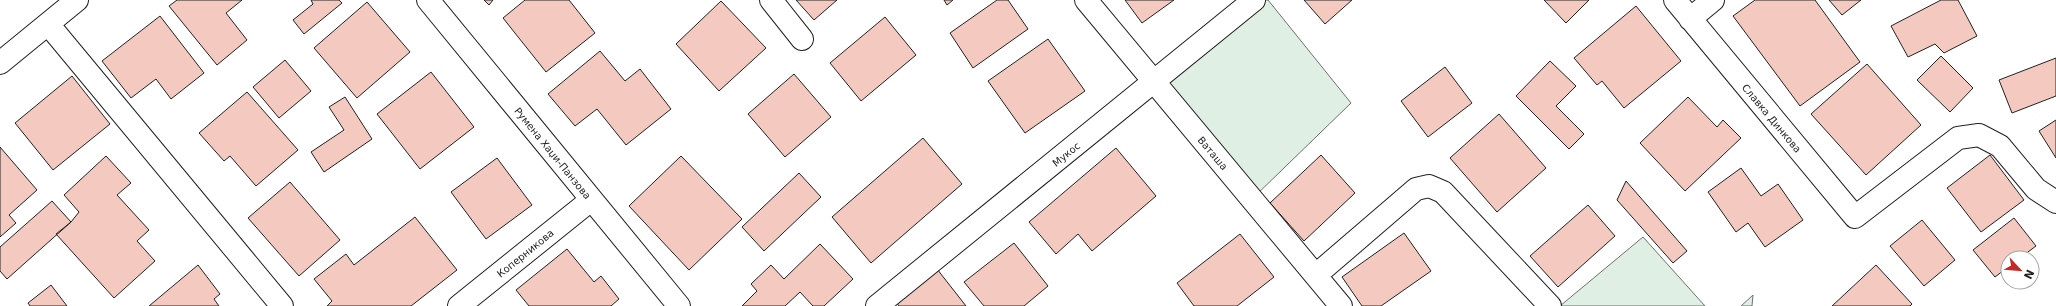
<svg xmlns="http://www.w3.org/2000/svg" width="2056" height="306" font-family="'DejaVu Sans',sans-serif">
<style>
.green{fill:#e0efe3;stroke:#6f6f6f}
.building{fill:#f3c9c0;stroke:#222}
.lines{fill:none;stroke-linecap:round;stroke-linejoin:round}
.minor-casing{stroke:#222;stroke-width:24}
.minor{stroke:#fff;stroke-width:22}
.labels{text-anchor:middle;stroke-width:3;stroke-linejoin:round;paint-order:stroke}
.street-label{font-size:10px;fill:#222;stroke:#fff}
</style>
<rect width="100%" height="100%" fill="#fff"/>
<!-- green -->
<path class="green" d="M1254,0H1268L1351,103L1252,199L1154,83Z
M1643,237L1705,306H1560Z
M1753,295L1752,306H1741Z"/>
<!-- building -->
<path class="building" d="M177,0H242L226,13L247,40L217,65L169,6Z
M311,0H339L342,3L304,34L293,20L313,4Z
M484,0H493L489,5Z
M525,0H569L595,33L546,72L503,18Z
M796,0H837L814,20Z
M944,0H953L947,5Z
M997,0H1008L1028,29L973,68L950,33Z
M1125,0H1174L1142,23Z
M1304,0H1352L1325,24Z
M1544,0H1589L1566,23Z
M1755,0H1815L1860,62L1800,106L1733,16Z
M1829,0H1861L1842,15Z
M1941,0H1958L1977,36L1944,53L1935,44L1908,57L1891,26Z
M721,1L766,48L719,91L676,44Z
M367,2L410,52L357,98L314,48Z
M1636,6L1681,61L1624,108L1602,81L1597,85L1574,58Z
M160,16L204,73L171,99L156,79L131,98L102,61Z
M885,17L916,55L861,101L830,63Z
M1048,39L1085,91L1025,133L988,81Z
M600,51L625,81L640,69L671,109L626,145L597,109L575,126L548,94Z
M1941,56L1973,88L1950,112L1917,80Z
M2056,58V96L2012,113L1999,80Z
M285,60L311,91L279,118L253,87Z
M1550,61L1576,86L1556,106L1584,134L1569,149L1516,96Z
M1867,64L1921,125L1866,175L1811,114Z
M1445,67L1472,103L1428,137L1401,101Z
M431,72L474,127L420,169L377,114Z
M794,74L831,117L785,157L748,114Z
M72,76L110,124L53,170L15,123Z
M247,92L298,150L256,186L230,156L224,161L199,133Z
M345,97L372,139L324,172L311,152L344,130L329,107Z
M1688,97L1717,127L1723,120L1741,138L1685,191L1640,143Z
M1499,114L1546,168L1497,212L1450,158Z
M2056,120V158L2039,131Z
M923,138L962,184L871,263L832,217Z
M0,147L37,190L9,215L16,223L0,237Z
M1116,148L1156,196L1092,251L1078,234L1056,254L1029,222Z
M1321,155L1355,193L1304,241L1270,203Z
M1990,155L2024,200L1981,232L1947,188Z
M106,156L131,183L117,195L149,230L137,241L155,261L114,298L56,234L71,222L79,212L64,195Z
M681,156L742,219L689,270L629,206Z
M497,158L532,205L486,239L451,192Z
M1741,168L1761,196L1778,184L1803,220L1765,247L1748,223L1736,232L1708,192Z
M799,173L821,197L764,251L742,227Z
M1626,181L1687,251L1673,263L1617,200Z
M290,182L340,240L299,276L248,218Z
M52,201L71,222L7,279L0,271V247Z
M1588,205L1615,236L1558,287L1530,256Z
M415,217L457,270L411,306H327L332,301L314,279L346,254L354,265Z
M2014,218L2036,246L2020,258H2008V267L1995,277L1973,250Z
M1922,220L1955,260L1924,286L1890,246Z
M1404,233L1431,271L1381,306H1362L1342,277Z
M1240,234L1274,277L1237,306H1194L1177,283Z
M1014,243L1048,286L1024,306H984L964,282Z
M820,244L853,279L824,306H813L800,292L785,306H742L757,291L751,284L771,265L784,279Z
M567,249L594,282L601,276L619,299L611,306H529L516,290Z
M198,265L220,294L214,299L219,306H149Z
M1876,265L1912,304L1910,306H1832Z
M937,269L966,306H899L895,301Z
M51,285L67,306H30L28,303Z"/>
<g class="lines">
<!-- minor casing -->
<g class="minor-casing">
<path id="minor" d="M428,0L679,306
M771,0L802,39
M1086,0L1341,306
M1675,0L1855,217L1958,138L1979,135L2000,146L2036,189L2056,202
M1690,19L1713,0
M48,24L282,306
M0,63L77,0
M1316,275L1416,189L1429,186L1443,192L1550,306
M459,306L591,200
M877,306L1254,0"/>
</g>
<!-- minor -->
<use href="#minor" class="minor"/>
</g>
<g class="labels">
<!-- street labels -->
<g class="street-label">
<text transform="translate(1772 118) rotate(50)" y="4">Славка Динкова</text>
<text transform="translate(553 153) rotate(51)" y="4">Румена Хаџи-Панзова</text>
<text transform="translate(1213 153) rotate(50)" y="4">Ваташа</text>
<text transform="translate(1066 154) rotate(-39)" y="4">Мукос</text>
<text transform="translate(525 253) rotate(-39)" y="4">Коперникова</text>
</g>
</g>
<!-- north arrow -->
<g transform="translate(2020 270) rotate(116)"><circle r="19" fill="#ffffff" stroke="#a7a7a7"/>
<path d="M0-3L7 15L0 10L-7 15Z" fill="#c62828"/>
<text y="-6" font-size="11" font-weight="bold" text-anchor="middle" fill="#222222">N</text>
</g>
</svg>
